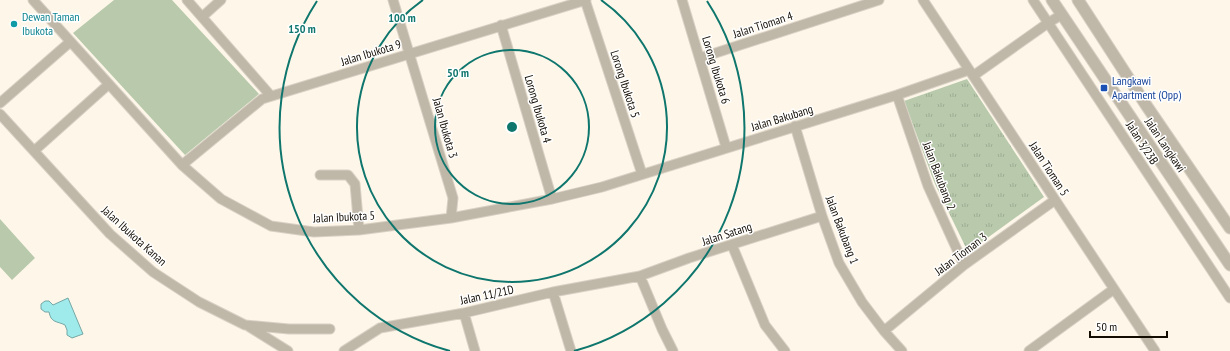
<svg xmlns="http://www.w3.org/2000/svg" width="1230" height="351" font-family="'PT Sans Narrow',sans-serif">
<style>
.grass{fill:#b9caac}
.park{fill:url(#park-tufts)}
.water{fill:#9feaea;stroke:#75a7a5}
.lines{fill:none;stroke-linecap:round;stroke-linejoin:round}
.minor-casing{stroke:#d8d1c4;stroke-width:11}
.tertiary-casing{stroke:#d8d1c4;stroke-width:13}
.minor{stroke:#bfb7a8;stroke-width:9}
.tertiary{stroke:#bfb7a8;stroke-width:11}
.ring{fill:none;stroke:#0f766e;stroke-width:2}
.culture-dot{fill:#0f9aa8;stroke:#fff;stroke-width:1.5}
.transit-dot{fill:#1a4fb4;stroke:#fff;stroke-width:1.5}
.labels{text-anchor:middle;stroke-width:3;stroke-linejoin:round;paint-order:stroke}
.culture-label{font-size:12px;fill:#0d838f;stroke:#fff;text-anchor:start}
.street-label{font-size:12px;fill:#130c03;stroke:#fff}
.transit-label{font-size:12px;fill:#164399;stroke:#fff;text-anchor:start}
.centre{fill:#0f766e;stroke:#fff;stroke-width:2}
.ring-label{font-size:12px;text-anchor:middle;font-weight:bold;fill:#0f766e;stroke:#fff;stroke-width:3;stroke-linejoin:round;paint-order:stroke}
</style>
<defs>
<pattern id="park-tufts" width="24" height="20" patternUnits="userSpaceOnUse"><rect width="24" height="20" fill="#b9caac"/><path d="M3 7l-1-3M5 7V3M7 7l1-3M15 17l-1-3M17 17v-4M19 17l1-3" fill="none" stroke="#9eac92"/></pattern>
</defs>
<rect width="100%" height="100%" fill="#fef7e9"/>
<!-- grass -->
<path class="grass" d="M114,0H172L259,94L185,155L73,33Z
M0,219L35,258L12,280L0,267Z"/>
<!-- park -->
<path class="park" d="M967,79L1044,197L968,252L935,184L904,101Z"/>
<!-- water -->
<path class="water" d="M68,298L83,334L72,338L67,335V330L65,325C57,321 51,323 49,312H45L41,309V304L45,301H49L53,305Z"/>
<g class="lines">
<!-- minor casing -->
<g class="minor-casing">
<path id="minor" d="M33,0L182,165L221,199L271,226L314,232L359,230L451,218L552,199L602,187L897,95L969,70
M187,0L271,96
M393,0L453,198L451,218
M585,0L642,174
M682,0L726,147
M923,0L1155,351
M1033,0L1230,298
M202,17L221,0
M501,25L552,199
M700,58L879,0
M973,76L1048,23L1061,15
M897,95L928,186L964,265
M0,103L70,42
M0,114L110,234L153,272L199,302L245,325L289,329H330
M795,126L822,216L839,263L862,302L884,331L902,351
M34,151L109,84
M182,165L262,99L586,0
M320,175H348L355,184L359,230
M732,245L765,325L785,351
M640,276L662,329L673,351
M553,292L571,351
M464,313L475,351
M248,326L288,351
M884,331L964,265L1055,200
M344,351L380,328L464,313L553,292L640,276L689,258L822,216
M1029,351L1114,289"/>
</g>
<!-- tertiary casing -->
<g class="tertiary-casing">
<path id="tertiary" d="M1052,0L1230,265
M1078,0L1146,105L1230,228"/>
</g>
<!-- minor -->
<use href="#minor" class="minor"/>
<!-- tertiary -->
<use href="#tertiary" class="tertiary"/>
</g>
<!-- distance rings -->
<g class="ring">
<circle cx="512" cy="127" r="77"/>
<path d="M601 0A155 155 0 1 1 423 0"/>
<path d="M450 351A232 232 0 0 1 317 1M707 1A232 232 0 0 1 574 351"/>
</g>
<!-- markers -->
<circle class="culture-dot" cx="14" cy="24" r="4"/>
<rect class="transit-dot" x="1100" y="84" width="8" height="8" rx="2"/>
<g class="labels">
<!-- culture labels -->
<g class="culture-label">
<text x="22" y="21">Dewan Taman<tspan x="22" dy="14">Ibukota</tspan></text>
</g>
<!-- street labels -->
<g class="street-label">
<text transform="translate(763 25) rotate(-18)" y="4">Jalan Tioman 4</text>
<text transform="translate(371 53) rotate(-17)" y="4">Jalan Ibukota 9</text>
<text transform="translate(716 70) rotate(73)" y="4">Lorong Ibukota 6</text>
<text transform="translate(625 84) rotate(72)" y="4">Lorong Ibukota 5</text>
<text transform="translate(538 109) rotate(74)" y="4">Lorong Ibukota 4</text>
<text transform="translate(782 118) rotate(-17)" y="4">Jalan Bakubang</text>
<text transform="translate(445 128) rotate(74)" y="4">Jalan Ibukota 3</text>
<text transform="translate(1142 143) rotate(57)" y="4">Jalan 3/23B</text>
<text transform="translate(1165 145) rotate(56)" y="4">Jalan Langkawi</text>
<text transform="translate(1049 169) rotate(57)" y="4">Jalan Tioman 5</text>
<text transform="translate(939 176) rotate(69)" y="4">Jalan Bakubang 2</text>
<text transform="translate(344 217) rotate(-3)" y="4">Jalan Ibukota 5</text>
<text transform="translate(842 230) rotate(69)" y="4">Jalan Bakubang 1</text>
<text transform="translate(727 234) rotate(-18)" y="4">Jalan Satang</text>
<text transform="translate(134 236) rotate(42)" y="4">Jalan Ibukota Kanan</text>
<text transform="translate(961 254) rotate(-37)" y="4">Jalan Tioman 3</text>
<text transform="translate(487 295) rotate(-12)" y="4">Jalan 11/21D</text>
</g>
<!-- transit labels -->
<g class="transit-label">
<text x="1112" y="85">Langkawi<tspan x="1112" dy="14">Apartment (Opp)</tspan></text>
</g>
</g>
<circle cx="512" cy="127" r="6" class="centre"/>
<g class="ring-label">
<text x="402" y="22">100 m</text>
<text x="302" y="33">150 m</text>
<text x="458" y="77">50 m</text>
</g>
<!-- scale -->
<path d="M1090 331v6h77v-6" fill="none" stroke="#130c03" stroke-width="2"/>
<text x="1096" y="331" font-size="12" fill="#130c03" stroke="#ffffff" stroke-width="3" paint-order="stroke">50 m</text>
</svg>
